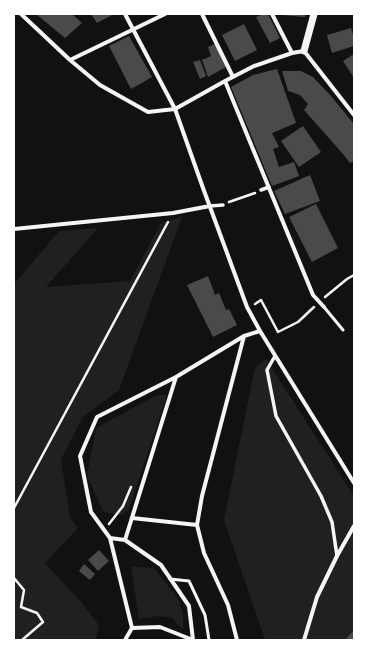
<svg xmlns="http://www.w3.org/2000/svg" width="368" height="654" font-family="'Open Sans',sans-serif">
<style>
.green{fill:#202020}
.building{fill:#4a4a4a}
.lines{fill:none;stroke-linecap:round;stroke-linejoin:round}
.path{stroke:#f5f5f5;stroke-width:2.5}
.service{stroke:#f5f5f5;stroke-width:3}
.pedestrian{stroke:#f5f5f5;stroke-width:3.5}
.minor{stroke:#f5f5f5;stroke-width:4}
.tertiary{stroke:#f5f5f5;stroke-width:7}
</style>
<rect width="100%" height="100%" fill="#111"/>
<!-- green -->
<path class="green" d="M182,217L119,390L83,417L61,459L70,518L78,528L45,563L81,602L99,625L96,640H14V284L59,231L98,228L46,287L130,281L161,223Z
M266,359L354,496V630L346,640H265L224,520L255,367Z
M157,395H167L128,512L125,511L124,515L104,512L98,501L87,475L96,428Z
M131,566L155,569L179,600L183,615V630L172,618L159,616L139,619Z"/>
<!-- building -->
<path class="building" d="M36,14H72L82,23L65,38Z
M91,14H114L97,23Z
M263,14H268L280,38L270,43L256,17Z
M281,14H305V17L281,15Z
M244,24L257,50L235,61L222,35Z
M351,28L354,38V46L332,53L327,35Z
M129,36L152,77L131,89L109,46Z
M215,44L226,67L208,77L202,60L211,56L208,47Z
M354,54V78L343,61Z
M200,60L206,76L200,79L193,62Z
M277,69L296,123L272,133L279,147L273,149L279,167L294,162L299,176L272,186L231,87L253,75Z
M282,71H301L313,77L331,96L354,124V161L350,163L343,154L304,110L308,104L300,95L288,91Z
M303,126L321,152L299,167L281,141Z
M310,175L320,201L285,214L274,191Z
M316,204L338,248L312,262L289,217Z
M208,276L215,295L219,293L226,310L229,309L237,325L213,337L187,285Z
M99,550L109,561L98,571L88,560Z
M84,564L95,574L90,580L79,571Z
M354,630V640L346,639Z"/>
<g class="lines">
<!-- path -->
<path class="path" d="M229,202L255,193
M325,297L347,279L354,275
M255,304L261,300L278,332L298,322L314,307
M14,508L168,222
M109,524L123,506L131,487
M14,578L24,590L21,607L37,613L43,622L22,640"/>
<!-- service -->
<path class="service" d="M324,307L343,330
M170,579L189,581L205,615L209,640"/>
<!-- pedestrian -->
<path class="pedestrian" d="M261,190L269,187
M210,206L223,205
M275,356L267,370L276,416L321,496L332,522L337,556"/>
<!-- minor -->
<path class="minor" d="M21,14L70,60L100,85L148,112L175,109L225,81L254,66L292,53L304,51L354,115
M125,14L175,109L203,188L247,307L260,331L244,336L176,377L97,417L80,456L91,512L110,538L132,628L125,640
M202,14L233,77
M272,14L292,53
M70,60L165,14
M225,81L313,295L324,307
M14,229L173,213L210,206
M260,331L354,483
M132,518L197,525
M110,538L125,540L161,565L189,606L193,640
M125,540L176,377
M132,628L160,627L193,640
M237,640L228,605L204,553L197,525L202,496L244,336
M304,640L317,597L337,556L354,526"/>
<!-- tertiary -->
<path class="tertiary" d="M304,51L314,14"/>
</g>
<!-- border -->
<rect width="368" height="654" fill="none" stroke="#ffffff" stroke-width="30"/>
</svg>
